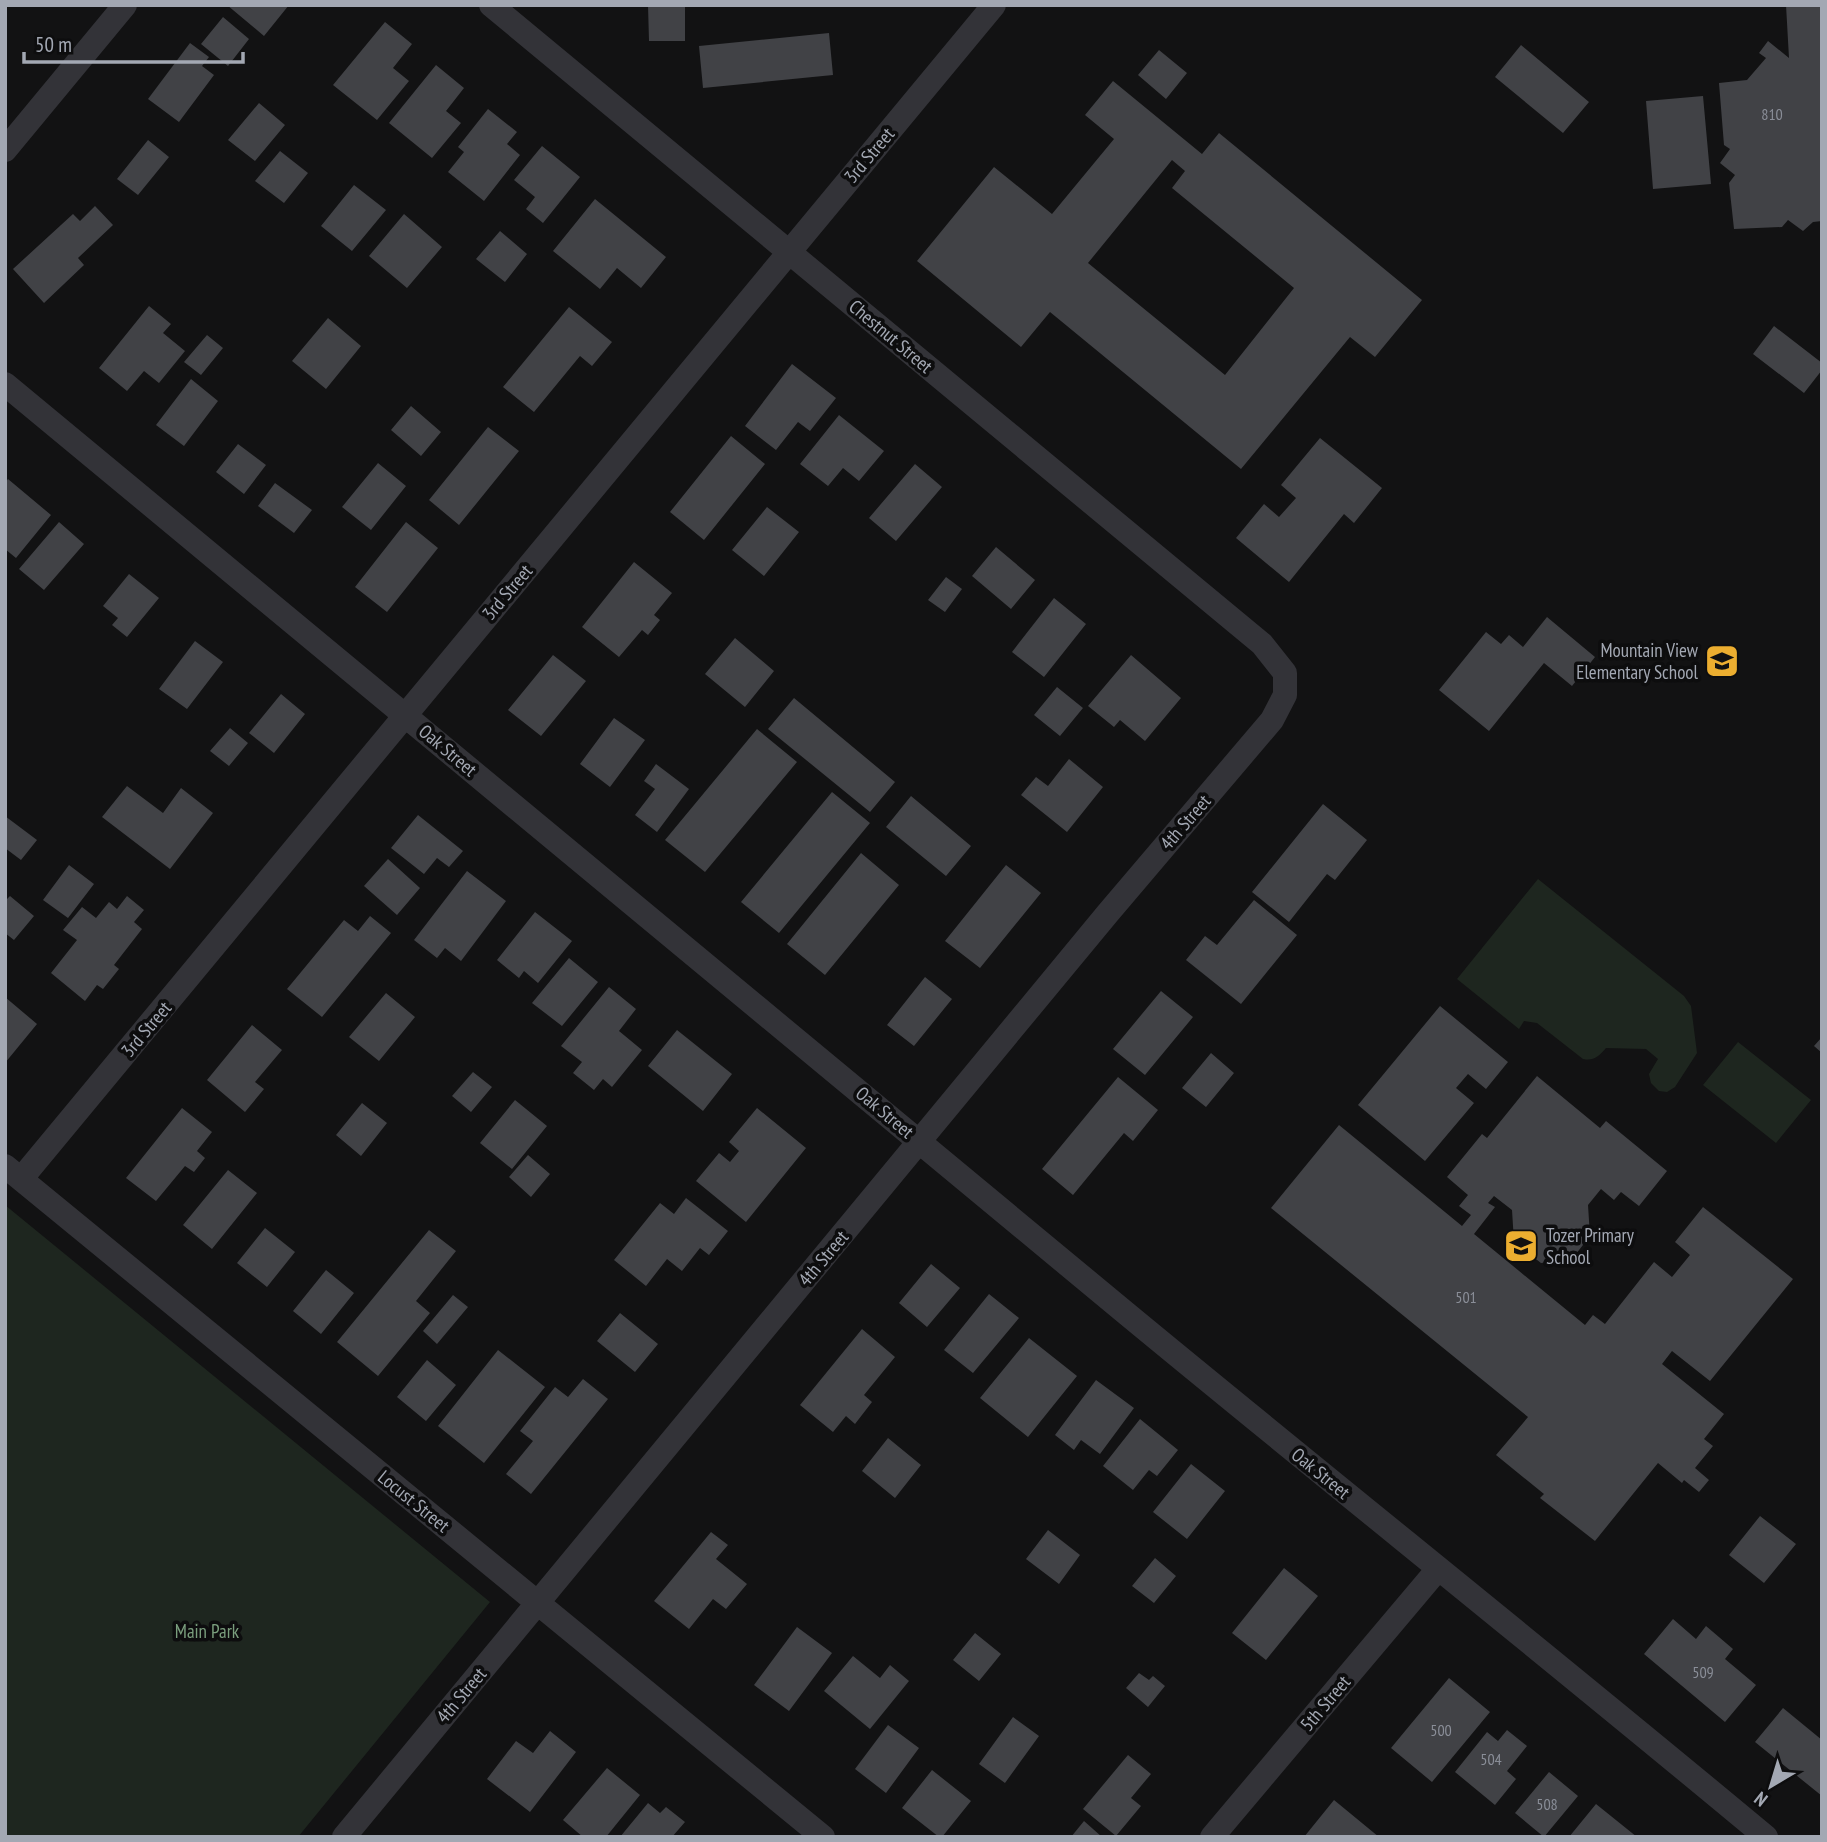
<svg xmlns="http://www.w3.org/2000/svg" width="1827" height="1842" font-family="'PT Sans Narrow',sans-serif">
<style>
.green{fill:#1e261f}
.building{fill:#414246;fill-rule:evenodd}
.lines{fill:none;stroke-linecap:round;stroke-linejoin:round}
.minor{stroke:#333338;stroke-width:24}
.labels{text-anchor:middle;stroke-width:7;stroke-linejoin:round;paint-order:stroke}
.number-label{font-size:16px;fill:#8a8e98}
.street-label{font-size:19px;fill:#a3a8b3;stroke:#0d0d0e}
.poi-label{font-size:19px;fill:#a3a8b3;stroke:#0d0d0e;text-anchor:end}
.park-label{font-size:19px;fill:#7a9e7d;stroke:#0d0d0e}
</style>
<rect width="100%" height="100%" fill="#121213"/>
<!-- green -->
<path class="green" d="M1538,879L1684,996L1691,1006L1697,1053L1675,1087L1667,1092L1659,1091L1651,1083L1649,1074L1658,1059L1646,1049L1606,1048C1598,1057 1594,1061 1583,1059L1537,1023L1524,1021L1519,1029L1457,979Z
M1738,1042L1811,1100L1776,1143L1703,1085Z
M5,1205L490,1602L298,1837H5Z"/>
<!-- building -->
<path class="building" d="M227,5H289L264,36Z
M648,5H685V41H649Z
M1786,5H1822V221L1813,222L1803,231L1788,220L1782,227L1734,229L1729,183L1735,175L1720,163L1730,149L1724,145L1719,83L1747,80L1766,58L1759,53L1768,41L1789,58Z
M223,17L249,39L228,66L201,44Z
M385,22L412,44L393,68L409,81L377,120L333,85Z
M829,33L833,75L703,88L699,46Z
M190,43L209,57L202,66L214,75L179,122L148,99Z
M1521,45L1589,102L1563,133L1495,77Z
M1159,50L1187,73L1166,99L1138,75Z
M436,65L464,88L446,111L461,123L432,158L389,123Z
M1113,81L1202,154L1219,133L1422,300L1375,357L1350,337L1241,469L1050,312L1021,347L917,261L994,167L1052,214L1114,139L1085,115ZM1172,160L1185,171L1172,188L1294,288L1225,375L1088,263Z
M1703,96L1711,184L1653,189L1646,101Z
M259,103L285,125L255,161L228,140Z
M488,109L517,132L507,144L520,155L484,201L448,172L464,152L458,147Z
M148,140L169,157L138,195L117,179Z
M542,146L580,177L543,223L526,209L535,197L514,180Z
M280,151L308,173L284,203L255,181Z
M354,185L386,210L352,251L321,226Z
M595,199L666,257L641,288L617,268L600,289L553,251Z
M95,206L113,225L78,258L84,265L44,303L13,269L73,214L80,221Z
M404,214L442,247L407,288L369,256Z
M500,231L527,254L505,282L476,259Z
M149,306L171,324L163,333L185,351L159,383L144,371L127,391L99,368Z
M569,307L612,342L592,366L580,356L534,412L503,387Z
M328,318L361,346L326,389L292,361Z
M1774,326L1822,363V370L1804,393L1753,354Z
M207,335L223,348L201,375L184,362Z
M792,364L836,398L810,431L798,422L776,450L745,426Z
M191,379L218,401L184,446L156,425Z
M411,406L441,432L421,456L391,430Z
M839,415L884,451L859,481L843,468L828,486L800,464Z
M488,427L519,451L459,525L429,500Z
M731,436L765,464L704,540L670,512Z
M1320,438L1382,488L1354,523L1344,514L1289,582L1236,538L1264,504L1279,517L1296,498L1281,485Z
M238,444L266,465L244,494L216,472Z
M378,463L406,486L371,530L342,507Z
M915,464L942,487L896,541L869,518Z
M8,479L51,515L16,558L5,549V483Z
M275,483L312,510L294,533L258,506Z
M767,507L799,532L764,576L732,550Z
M59,522L84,544L44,590L19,569Z
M406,522L438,548L387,612L355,587Z
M996,547L1035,580L1011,609L972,576Z
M634,562L672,593L654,615L660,620L648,635L642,630L619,657L582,627Z
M129,574L159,598L127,637L112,625L118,618L103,606Z
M946,577L962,589L945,612L928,600Z
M1054,598L1086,624L1044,677L1012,652Z
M1547,617L1595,657L1572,686L1544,663L1489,731L1439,690L1486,632L1501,644L1509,635L1523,647Z
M735,638L774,671L745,707L705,674Z
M195,641L223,662L187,709L159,689Z
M553,655L586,681L541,736L508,710Z
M1131,655L1181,698L1145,741L1120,720L1114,727L1088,706Z
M1057,687L1083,708L1060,736L1034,715Z
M281,694L305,714L274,753L249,733Z
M794,698L895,782L870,812L768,729Z
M614,718L645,740L610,787L580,764Z
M230,728L248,743L229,766L210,751Z
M757,729L797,762L705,872L665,840Z
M1069,759L1103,787L1067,832L1021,795L1036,777L1048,786Z
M656,764L689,789L657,832L635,815L655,789L644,781Z
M127,786L163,813L181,788L213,813L170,869L102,817Z
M832,792L870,823L779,933L741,902Z
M911,796L971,846L946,876L886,827Z
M1323,804L1367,840L1335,880L1327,874L1289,922L1252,892Z
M418,815L463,851L449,867L437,858L424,874L391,848Z
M5,816L37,840L21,860L5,848Z
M861,853L899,885L825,975L787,944Z
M388,859L420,888L397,915L364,886Z
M69,865L94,884L68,918L43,900Z
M1006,865L1041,893L980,968L945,941Z
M467,871L506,901L461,961L445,948L437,958L414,940Z
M10,896L34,916L14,940L5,933V901Z
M127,896L144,910L134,922L142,929L114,965L119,969L103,989L97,985L85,1001L51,973L77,940L63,930L82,907L96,918L109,902L117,909Z
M1254,900L1297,935L1241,1004L1186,960L1205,936L1217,945Z
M535,912L572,941L538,983L524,971L519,978L497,960Z
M370,916L391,933L322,1017L287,989L344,920L358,931Z
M569,958L598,982L562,1026L532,1003Z
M925,977L952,999L914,1046L887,1025Z
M609,987L636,1009L619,1031L642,1050L612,1087L603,1079L594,1090L573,1073L582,1062L561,1046Z
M1161,991L1193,1017L1145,1075L1113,1049Z
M386,993L415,1017L379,1061L349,1037Z
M5,997L37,1024L5,1063Z
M1440,1006L1508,1062L1486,1089L1468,1074L1456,1088L1474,1103L1425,1161L1358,1105Z
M252,1025L282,1050L255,1082L264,1089L245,1112L207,1080Z
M677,1030L732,1074L703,1111L648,1066Z
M1822,1037V1053L1814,1046Z
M1211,1053L1234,1073L1206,1107L1182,1088Z
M473,1072L492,1087L471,1112L452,1096Z
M1537,1076L1600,1128L1606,1121L1667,1171L1639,1206L1621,1192L1614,1200L1601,1189L1588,1205L1590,1236L1572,1259L1541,1263L1514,1242L1512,1210L1494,1196L1488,1203L1495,1207L1474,1234L1585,1325L1593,1315L1605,1324L1654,1262L1672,1277L1690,1255L1675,1242L1703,1207L1793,1279L1710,1381L1672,1351L1662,1364L1724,1414L1704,1439L1713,1446L1695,1468L1709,1480L1699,1492L1684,1480L1682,1483L1658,1463L1595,1541L1540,1498L1544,1494L1496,1455L1528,1417L1271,1208L1339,1125L1462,1226L1471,1215L1459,1206L1468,1195L1447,1177L1482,1134L1487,1138Z
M1118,1077L1158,1110L1133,1141L1124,1133L1073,1195L1042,1169Z
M515,1100L547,1126L512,1169L480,1143Z
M362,1103L387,1123L361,1156L336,1135Z
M182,1108L212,1132L197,1151L205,1158L194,1172L185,1166L156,1201L126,1178Z
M757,1108L806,1148L746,1222L696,1181L719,1153L730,1162L739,1151L729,1142Z
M528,1155L550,1174L531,1197L509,1177Z
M228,1170L257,1193L212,1249L183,1225Z
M686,1198L728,1231L709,1255L700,1248L682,1271L667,1259L646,1286L614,1260L660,1203L674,1214Z
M265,1228L295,1252L267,1287L237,1263Z
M429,1230L456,1251L416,1301L430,1313L378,1376L337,1342Z
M931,1264L960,1288L927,1327L899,1303Z
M326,1270L354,1293L321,1334L293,1311Z
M989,1294L1019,1318L973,1373L944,1350Z
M453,1295L468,1307L437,1344L423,1331Z
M620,1313L658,1344L635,1372L597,1341Z
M862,1329L895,1357L864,1395L872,1402L855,1424L846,1416L833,1432L800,1405Z
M1029,1338L1077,1376L1028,1437L980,1398Z
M498,1350L545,1387L484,1463L438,1426Z
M427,1360L456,1385L426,1421L397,1397Z
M583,1379L608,1399L531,1494L506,1474L533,1441L520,1431L555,1387L568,1397Z
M1096,1380L1134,1408L1100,1454L1081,1440L1074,1450L1055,1435Z
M1140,1419L1178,1450L1157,1476L1149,1470L1133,1490L1103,1466Z
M888,1438L921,1465L895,1498L862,1471Z
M1191,1464L1225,1491L1187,1539L1153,1512Z
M1760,1516L1796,1544L1764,1583L1729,1555Z
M1048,1530L1080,1555L1059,1584L1026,1559Z
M711,1532L728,1545L716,1559L747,1584L726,1609L713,1599L689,1629L654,1601Z
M1155,1558L1176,1576L1154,1603L1132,1586Z
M1284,1568L1318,1596L1266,1660L1232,1633Z
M1673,1619L1696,1639L1706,1626L1733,1649L1725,1659L1756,1685L1725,1722L1644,1654Z
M797,1627L832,1653L789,1711L754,1685Z
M975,1633L1001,1654L979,1681L953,1660Z
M853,1656L880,1678L890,1665L909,1681L870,1729L824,1691Z
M1139,1673L1149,1680L1153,1676L1165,1686L1148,1707L1126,1688Z
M1449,1678L1490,1712L1432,1782L1391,1748Z
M1783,1708L1822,1740V1796L1755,1742Z
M1013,1717L1039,1736L1005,1783L979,1764Z
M888,1725L919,1748L886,1793L855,1769Z
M1507,1730L1527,1746L1507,1771L1516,1779L1495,1805L1455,1772L1487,1732L1498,1741Z
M550,1731L576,1752L530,1812L487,1779L516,1741L533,1753Z
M1128,1755L1151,1774L1131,1798L1141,1806L1116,1836L1083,1809Z
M607,1768L640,1795L606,1837H583L563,1820Z
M932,1770L971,1801L942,1837H939L902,1808Z
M1549,1772L1578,1796L1544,1837L1515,1813Z
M1334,1800L1379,1837H1304Z
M648,1803L660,1813L666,1807L685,1822L672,1837H620Z
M1596,1804L1637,1837H1569Z
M1084,1821L1102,1837H1071Z"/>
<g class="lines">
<!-- minor -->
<path class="minor" d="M5,150L125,5
M5,384C379,694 753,1004 1127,1314C1339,1489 1555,1661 1766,1837
M5,1166L823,1837
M21,1179L994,5
M344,1837L1108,913L1272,720L1285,695V673L1262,644L491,5
M1212,1837L1438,1569"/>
</g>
<!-- icons -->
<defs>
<g id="school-square" transform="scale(1.75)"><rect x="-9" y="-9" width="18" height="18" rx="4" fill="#ecae30" stroke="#0d0d0e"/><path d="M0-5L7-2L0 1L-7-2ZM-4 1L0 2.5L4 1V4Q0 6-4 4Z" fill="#111"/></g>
</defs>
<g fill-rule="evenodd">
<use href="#school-square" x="1722" y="661"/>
<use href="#school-square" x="1521" y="1246"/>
</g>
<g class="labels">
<!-- number labels -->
<g class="number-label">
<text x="1772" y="120">810</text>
<text x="1466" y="1303">501</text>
<text x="1703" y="1678">509</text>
<text x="1441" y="1736">500</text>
<text x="1491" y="1765">504</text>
<text x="1547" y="1810">508</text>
</g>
<!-- street labels -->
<g class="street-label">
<text transform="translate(869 155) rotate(-50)" y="7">3rd Street</text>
<text transform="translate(891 336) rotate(40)" y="7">Chestnut Street</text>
<text transform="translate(507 592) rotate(-50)" y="7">3rd Street</text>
<text transform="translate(448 750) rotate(40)" y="7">Oak Street</text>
<text transform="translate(1185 822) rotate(-49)" y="7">4th Street</text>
<text transform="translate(146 1029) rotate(-50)" y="7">3rd Street</text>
<text transform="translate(885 1112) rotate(40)" y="7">Oak Street</text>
<text transform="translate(823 1258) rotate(-50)" y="7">4th Street</text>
<text transform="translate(1321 1473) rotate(39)" y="7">Oak Street</text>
<text transform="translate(414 1501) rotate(39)" y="7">Locust Street</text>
<text transform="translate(461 1695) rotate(-50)" y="7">4th Street</text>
<text transform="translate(1325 1703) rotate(-50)" y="7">5th Street</text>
</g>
<!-- poi labels -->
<g class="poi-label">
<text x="1698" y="657">Mountain View<tspan x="1698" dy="22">Elementary School</tspan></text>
<text x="1546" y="1242" text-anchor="start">Tozer Primary<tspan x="1546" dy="22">School</tspan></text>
</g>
<!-- park labels -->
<g class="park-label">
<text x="207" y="1638">Main Park</text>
</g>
</g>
<!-- border -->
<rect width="1827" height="1842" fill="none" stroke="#a3a8b3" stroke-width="14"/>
<!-- north arrow -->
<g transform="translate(1771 1786) rotate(218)" stroke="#0d0d0e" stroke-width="5" paint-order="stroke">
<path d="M0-5L12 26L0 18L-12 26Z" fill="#a3a8b3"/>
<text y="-10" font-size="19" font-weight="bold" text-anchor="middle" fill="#a3a8b3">N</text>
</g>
<!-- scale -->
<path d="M24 52v10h219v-10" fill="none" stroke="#a3a8b3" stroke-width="3.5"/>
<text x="35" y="52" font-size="21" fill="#a3a8b3" stroke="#0d0d0e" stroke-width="5" paint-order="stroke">50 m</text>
</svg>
